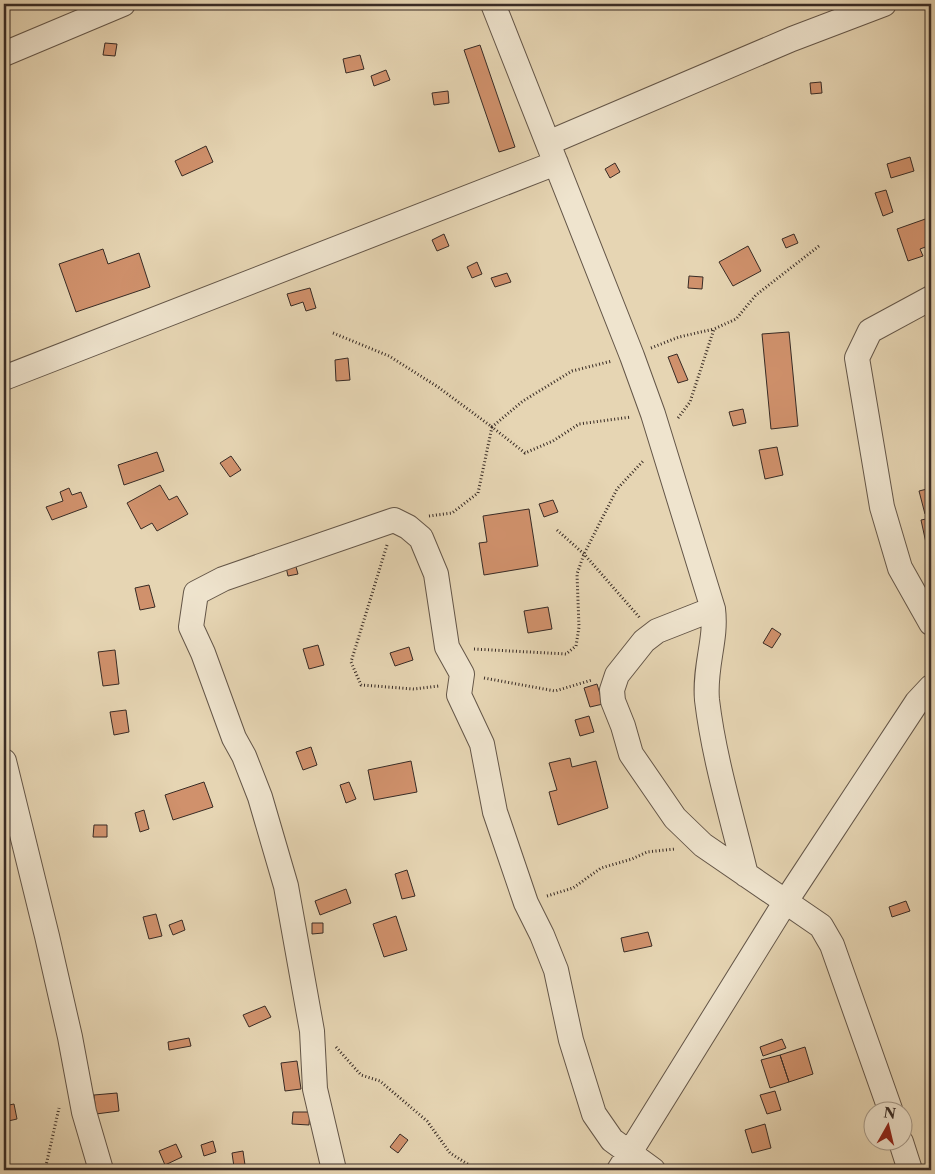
<svg xmlns="http://www.w3.org/2000/svg" width="935" height="1174" font-family="'Libre Caslon Text',serif">
<style>
.building{fill:#d0916c;stroke:#382b25}
.lines{fill:none;stroke-linecap:round;stroke-linejoin:round}
.street-casing{stroke:#645648;stroke-width:26}
.path{stroke:#382b25;stroke-width:3;stroke-dasharray:1 2.5;stroke-linecap:butt}
.street{stroke:#efe4ce;stroke-width:24}
</style>
<rect width="100%" height="100%" fill="#e6d5b3"/>
<filter id="stains"><feTurbulence type="fractalNoise" baseFrequency=".004" numOctaves="4"/><feColorMatrix values="0 0 0 0 .2 0 0 0 0 .09 0 0 0 0 .02 0 0 0 .5 -.17"/></filter>
<radialGradient id="worn" r=".72"><stop offset=".6" stop-color="#630" stop-opacity="0"/><stop offset="1" stop-color="#630" stop-opacity=".3"/></radialGradient>
<!-- building -->
<path class="building" d="M105,43L117,44L115,56L103,55Z
M480,45L515,147L499,152L464,50Z
M360,55L364,69L346,73L343,59Z
M386,70L390,80L374,86L371,76Z
M821,82L822,93L811,94L810,83Z
M448,91L449,103L434,105L432,93Z
M206,146L213,162L182,176L175,161Z
M910,157L914,171L891,178L887,164Z
M615,163L620,172L610,178L605,169Z
M886,190L893,212L883,216L875,193Z
M931,217V245L920,249L923,256L908,261L897,229Z
M444,234L449,246L437,251L432,240Z
M794,234L798,243L786,248L782,239Z
M748,246L761,271L733,286L719,262Z
M103,249L108,264L139,253L150,287L76,312L59,264Z
M477,262L482,274L472,278L467,267Z
M507,273L511,282L495,287L491,278Z
M689,276L703,277L702,289L688,288Z
M310,288L316,308L306,311L303,302L291,306L287,294Z
M789,332L798,426L771,429L762,334Z
M677,354L688,380L678,383L668,357Z
M348,358L350,380L336,381L335,360Z
M743,409L746,423L733,426L729,412Z
M777,447L783,475L765,479L759,450Z
M157,452L164,471L124,485L118,465Z
M231,456L241,470L230,477L220,463Z
M160,485L169,500L177,496L188,514L157,531L152,523L141,529L127,503Z
M69,488L72,495L81,492L87,507L52,520L46,507L63,501L60,492Z
M931,488V513L925,514L919,491Z
M553,500L558,512L544,517L539,504Z
M529,509L538,566L484,575L479,543L487,542L483,516Z
M931,518V542L926,543L921,520Z
M293,556L298,574L288,576L284,558Z
M149,585L155,607L140,610L135,588Z
M548,607L552,629L528,633L524,611Z
M772,628L781,634L772,648L763,643Z
M318,645L324,665L309,669L303,649Z
M409,647L413,660L395,666L390,653Z
M115,650L119,684L103,686L98,652Z
M597,684L603,704L590,707L584,688Z
M126,710L129,732L114,735L110,712Z
M589,716L594,732L580,736L575,720Z
M311,747L317,765L303,770L296,752Z
M570,758L572,767L596,761L608,808L558,825L549,792L557,790L549,763Z
M411,761L417,792L374,800L368,770Z
M204,782L213,807L173,820L165,795Z
M349,782L356,799L346,803L340,785Z
M144,810L149,829L140,832L135,813Z
M94,825H107V837H93Z
M407,870L415,896L402,899L395,874Z
M346,889L351,903L320,915L315,901Z
M906,901L910,911L892,917L889,907Z
M156,914L162,936L149,939L143,917Z
M396,916L407,950L384,957L373,924Z
M182,920L185,930L173,935L169,925Z
M312,923H323V933L312,934Z
M648,932L652,946L624,952L621,938Z
M265,1006L271,1017L249,1027L243,1015Z
M189,1038L191,1046L169,1050L168,1042Z
M782,1039L786,1048L763,1056L760,1047Z
M805,1047L813,1074L789,1082L780,1055Z
M780,1055L789,1082L770,1088L761,1060Z
M297,1061L301,1089L285,1091L281,1063Z
M775,1091L781,1110L767,1114L760,1095Z
M117,1093L119,1111L96,1114L94,1095Z
M14,1104L17,1119L4,1122V1106Z
M293,1112H310L309,1125L292,1124Z
M765,1124L771,1148L752,1153L745,1130Z
M400,1134L408,1140L398,1153L390,1147Z
M213,1141L216,1152L204,1156L201,1145Z
M176,1144L182,1157L165,1165L159,1151Z
M243,1151L245,1165L234,1167L232,1153Z"/>
<g class="lines">
<!-- street casing -->
<g class="street-casing">
<path id="street" d="M493,4L632,356L653,414L713,609C717,640 704,666 707,700C714,759 732,817 746,875
M4,54L123,4
M548,143L792,39L884,4
M931,298L870,331L857,358L882,507L900,568L931,623
M4,378L556,163
M713,609L657,631L644,641L617,675L612,690L613,701L623,726L631,754L675,818L703,845L821,926L832,945L891,1112
M4,761L47,936L70,1037L84,1112L101,1170
M901,1142L910,1170
M334,1170L315,1089L312,1031L286,886L260,797L244,756L234,738L203,653L191,627L196,593L223,579L394,520L408,527L421,538L436,574L447,647L462,674L459,695L482,744L495,812L526,903L542,935L556,970L571,1040L594,1114L612,1140L653,1170
M619,1170L786,901L917,702L931,687"/>
</g>
<!-- path -->
<path class="path" d="M333,333L389,356L438,387L492,427L523,401L572,371L612,361
M651,348L679,337L714,329
M678,418L690,402L714,329L736,319L756,295L819,246
M429,516L452,513L478,493L492,427L525,453L553,441L579,424L631,417
M557,530L584,554L640,618
M387,545L351,662L361,685L414,689L439,686
M474,649L566,654L576,646L579,627L577,574L584,554L617,489L644,460
M484,678L555,691L592,680
M547,896L573,888L601,868L632,859L647,852L675,849
M336,1047L361,1075L380,1081L427,1121L450,1153L477,1170
M45,1170L59,1108"/>
<!-- street -->
<use href="#street" class="street"/>
</g>
<!-- margin -->
<rect width="935" height="1174" fill="none" stroke="#e6d5b3" stroke-width="20"/>
<rect x="5" y="5" width="925" height="1164" fill="none" stroke="#382b25" stroke-width="2.5"/>
<rect x="10" y="10" width="915" height="1154" fill="none" stroke="#382b25"/>
<!-- north arrow -->
<g transform="translate(888 1126) rotate(8)"><circle r="24" fill="#efe4ce" stroke="#a69a8a"/>
<path d="M0-4L9 19L0 12L-9 19Z" fill="#8f2418"/>
<text y="-8" font-size="14" font-weight="bold" text-anchor="middle" fill="#382b25">N</text>
</g>
<rect width="100%" height="100%" filter="url(#stains)"/>
<rect width="100%" height="100%" fill="url(#worn)"/>
</svg>
